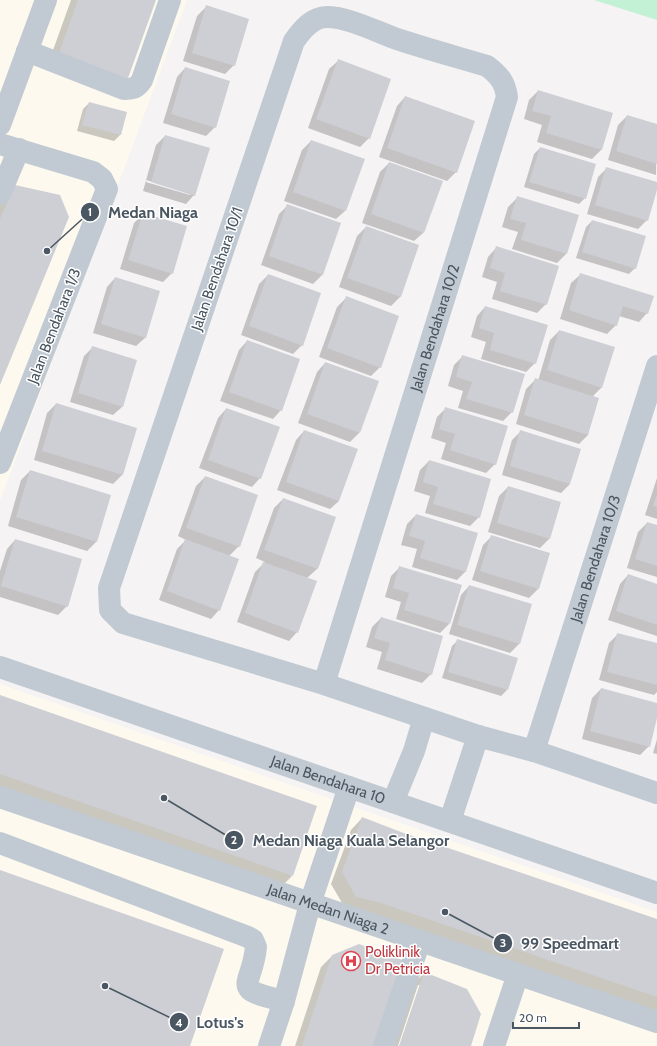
<svg xmlns="http://www.w3.org/2000/svg" width="657" height="1046" font-family="Cabin,sans-serif">
<style>
.commercial{fill:#fdf9ef}
.green{fill:#c3f1d5}
.shadow{fill:#0003;fill-rule:evenodd}
.building{fill:#cdcfd5}
.lines{fill:none;stroke-linecap:round;stroke-linejoin:round}
.minor{stroke:#c1cad2;stroke-width:22}
.labels{text-anchor:middle;stroke-width:3;stroke-linejoin:round;paint-order:stroke}
.street-label{font-size:15px;fill:#4a5661;stroke:#fff}
.health-label{font-size:15px;fill:#be3a42;stroke:#fff;text-anchor:start}
.leader{fill:none;stroke:#4a5661;stroke-width:1.5}
.callout-dot{fill:#4a5661;stroke:#fff;stroke-width:1.5}
.mark-label{font-size:12px;text-anchor:middle;font-weight:bold;fill:#fff}
.callout-label{font-size:16px;text-anchor:middle;font-weight:bold;fill:#4a5661;stroke:#fff;stroke-width:3;stroke-linejoin:round;paint-order:stroke}
</style>
<rect width="100%" height="100%" fill="#f5f3f3"/>
<!-- commercial -->
<path class="commercial" d="M0,0H187L0,501Z
M0,684L657,912V1046H0Z"/>
<!-- green -->
<path class="green" d="M594,0H657V20Z"/>
<!-- shadow -->
<path class="shadow" d="M71,0H155L47,67Z
M206,7L234,65L225,74L183,61L197,16Z
M338,61L369,138L360,147L308,128L329,69Z
M185,68L215,127L206,136L163,123L177,77Z
M538,91L612,114L601,150L592,159L537,142L542,125L524,119L529,100Z
M405,97L456,172L447,181L379,157L397,106Z
M89,103L126,113L120,135L114,141L77,131L83,109Z
M627,116L657,125L656,175L608,160L618,125Z
M165,136L194,195L186,204L143,191L156,145ZM146,180L190,193V195L146,182Z
M311,141L345,211L336,219L284,201L302,150Z
M540,148L585,198L579,204L524,187L534,154Z
M389,163L423,233L414,241L362,223L380,172Z
M607,168L657,184L647,220L638,229L587,214L598,177Z
M3,198L67,217L0,382V205Z
M517,198L578,216L566,254L557,263L512,249L518,232L502,227L508,207Z
M288,205L340,224L322,275L313,284L261,265L279,214Z
M143,214L172,273L163,282L120,269L134,223Z
M592,221L635,268L629,274L576,258L586,227Z
M366,227L418,246L400,297L391,306L339,287L357,236Z
M496,248L546,304L537,313L492,299L497,282L482,277L488,257Z
M268,275L302,345L293,354L241,335L259,284Z
M580,275L647,313L639,322L619,316L616,325L607,334L560,319L571,283Z
M115,278L158,291L145,338L136,346L93,333L107,287Z
M346,298L380,367L371,376L319,357L337,307Z
M485,307L535,363L526,372L481,359L486,342L471,337L477,316Z
M559,331L602,387L592,397L588,435L579,444L516,424L526,389L535,380L538,381L550,340Z
M247,341L281,410L273,419L220,401L239,350Z
M93,347L122,407L113,415L70,402L84,356Z
M463,356L512,412L503,421L458,408L463,391L448,386L454,365Z
M325,363L377,382L359,433L350,442L298,423L317,372Z
M56,404L136,429L122,475L113,484L34,460L47,413Z
M446,408L495,464L486,473L441,459L446,443L431,438L437,417Z
M226,409L260,478L252,487L199,468L218,418Z
M304,431L339,501L330,509L277,490L296,440Z
M521,431L570,484L561,493L502,475L512,440Z
M429,461L479,517L470,526L425,513L430,496L414,491L420,470Z
M30,471L110,496L96,542L87,551L8,526L21,480Z
M205,477L239,546L229,556L219,610L211,619L159,600L177,549L186,540L178,536L196,486Z
M657,478V519L645,515Z
M508,487L560,503L549,539L540,548L488,532L499,496Z
M283,499L317,569L307,578L297,632L289,641L237,622L255,572L265,562L256,558L274,508Z
M416,515L466,571L457,580L412,567L417,549L401,545L407,524Z
M647,523L657,526V577L627,568L638,532Z
M492,536L538,589L529,598L472,580L483,545Z
M15,540L67,606L58,615L0,597V571L7,549Z
M400,567L449,624L440,633L396,619L401,602L385,597L391,576Z
M628,575L657,585V636L608,620L620,584Z
M469,586L531,605L519,644L510,653L449,634L461,595Z
M381,618L431,674L422,683L377,669L382,652L366,647L372,627Z
M618,634L657,644V692L654,695L599,680L609,643Z
M458,640L507,690L501,696L442,678L452,646Z
M601,689L657,704V714L649,746L640,755L582,739L592,698Z
M0,697L292,876L281,887L0,789Z
M657,739V754L653,753Z
M362,818L401,833L657,920V1012L345,908L331,884L351,830Z
M333,955L376,1046H295L321,967Z
M424,973L470,1046H400L420,985H418L398,1046H392L413,984Z"/>
<!-- building -->
<path class="building" d="M78,0H156L127,81L58,56Z
M206,5L249,19L235,66L192,53Z
M338,59L391,79L370,139L316,119Z
M185,67L230,81L216,128L171,114Z
M538,90L613,113L602,150L546,133L551,116L532,111Z
M405,96L475,121L457,173L387,148Z
M89,102L127,112L121,135L82,125Z
M627,115L657,124V164L616,151Z
M165,135L210,148L195,196L151,182Z
M311,140L365,159L346,211L293,192Z
M540,147L596,164L586,199L529,182Z
M389,162L443,181L424,233L371,214Z
M606,167L657,182V190L648,221L595,205Z
M15,185L60,195L69,217L0,385V219Z
M517,196L579,215L567,254L521,240L526,223L510,219Z
M287,204L341,223L323,275L269,256Z
M143,213L187,226L173,274L128,260Z
M592,220L646,236L636,269L582,252Z
M366,226L419,245L401,297L347,278Z
M496,246L559,266L547,305L500,291L505,273L490,268Z
M580,273L654,296L648,314L623,306L617,326L569,310Z
M268,274L321,293L303,346L249,326Z
M115,277L160,291L146,338L101,324Z
M346,296L399,316L381,368L327,348Z
M485,306L548,325L536,364L490,350L494,333L479,328Z
M559,330L615,347L602,388L547,370Z
M247,340L300,359L282,411L229,392Z
M92,346L137,360L123,407L78,393Z
M462,355L525,374L513,413L466,399L472,382L456,377Z
M325,362L379,381L360,433L307,414Z
M535,378L599,398L588,435L524,415Z
M56,403L137,428L123,475L42,451Z
M445,407L508,426L496,465L450,450L455,434L439,429Z
M226,408L280,427L261,479L208,460Z
M304,430L358,449L339,501L286,482Z
M520,430L581,449L570,484L510,466Z
M429,460L491,479L480,518L433,504L438,487L423,482Z
M30,470L111,495L97,542L16,517Z
M205,476L258,495L240,547L186,528Z
M508,486L561,502L550,539L497,523Z
M657,494V507L653,506Z
M283,498L336,517L318,569L264,550Z
M416,514L478,533L466,572L420,558L425,541L409,536Z
M647,522L657,525V566L635,559Z
M491,535L550,553L539,589L480,571Z
M15,539L82,559L68,607L1,586Z
M185,539L239,559L220,611L167,591Z
M263,562L317,581L298,633L245,613Z
M399,566L462,585L450,624L404,610L409,593L393,588Z
M628,574L657,584V625L616,611Z
M469,585L532,604L520,644L457,625Z
M381,617L443,636L432,675L385,660L390,643L374,638Z
M617,633L657,643V685L607,672Z
M457,639L518,658L508,690L448,672Z
M601,688L657,703V718L650,747L590,731Z
M0,695L317,806L293,876L0,774Z
M362,817L401,832L657,919V997L378,902L356,897L342,872Z
M0,870L224,949L190,1046H0Z
M359,944L408,962L377,1046H302L332,955Z
M424,972L467,989L481,1014L471,1046H399Z"/>
<g class="lines">
<!-- minor -->
<g class="minor">
<path d="M27,51L124,89C133,89 137,88 142,80L170,0"/>
<path d="M0,125L46,0"/>
<path d="M0,144L93,172L102,179L107,189L0,463"/>
<path d="M0,194L19,149"/>
<path id="s1" d="M0,667L657,893"/>
<path id="s2" d="M324,684L507,97C505,82 499,75 487,66C457,57 427,49 397,39C377,32 348,17 327,17C312,17 302,30 294,41L109,588L110,610L123,623L324,684L478,736L534,751L657,793"/>
<path id="s3" d="M534,751L657,366"/>
<path id="s4" d="M0,797L657,1022"/>
<path d="M393,802L414,751L424,718"/>
<path d="M450,821L478,736"/>
<path d="M0,843L248,937L253,940L256,947C252,988 228,988 284,1001"/>
<path d="M269,1046L284,1001L310,904L349,787"/>
<path d="M384,1046L420,941"/>
<path d="M494,1046L518,974"/>
</g>
</g>
<!-- icons -->
<defs>
<g id="hospital-ring" transform="scale(1)"><circle r="9.5" fill="#fff" stroke="#e0444e" stroke-width="1.5"/><path d="M-5-5h3v3.5h4V-5h3V5h-3V1.5h-4V5h-3Z" fill="#e0444e"/></g>
</defs>
<g fill-rule="evenodd">
<use href="#hospital-ring" x="351" y="961"/>
</g>
<g class="labels">
<!-- street labels -->
<g class="street-label">
<text transform="translate(217 269) rotate(-71)" y="5">Jalan Bendahara 10/1</text>
<text transform="translate(54 326) rotate(-69)" y="5">Jalan Bendahara 1/3</text>
<text dy="5" stroke="none"><textPath href="#s2" startOffset="373">Jalan Bendahara 10/2</textPath></text>
<text dy="5" stroke="none"><textPath href="#s3" startOffset="202">Jalan Bendahara 10/3</textPath></text>
<text dy="5" stroke="none"><textPath href="#s1" startOffset="347">Jalan Bendahara 10</textPath></text>
<text dy="5" stroke="none"><textPath href="#s4" startOffset="347">Jalan Medan Niaga 2</textPath></text>
</g>
<!-- health labels -->
<g class="health-label">
<text x="365" y="957">Poliklinik<tspan x="365" dy="17">Dr Petricia</tspan></text>
</g>
</g>
<!-- callouts -->
<path class="leader" d="M47 251L90 212M164 798L234 840M445 912L503 943M105 986L179 1022"/>
<g class="callout-dot">
<circle cx="47" cy="251" r="4"/>
<circle cx="164" cy="798" r="4"/>
<circle cx="445" cy="912" r="4"/>
<circle cx="105" cy="986" r="4"/>
<circle cx="90" cy="212" r="10"/>
<circle cx="234" cy="840" r="10"/>
<circle cx="503" cy="943" r="10"/>
<circle cx="179" cy="1022" r="10"/>
</g>
<g class="mark-label">
<text x="90" y="216">1</text>
<text x="234" y="844">2</text>
<text x="503" y="947">3</text>
<text x="179" y="1027">4</text>
</g>
<g class="callout-label">
<text x="153" y="218">Medan Niaga</text>
<text x="351" y="846">Medan Niaga Kuala Selangor</text>
<text x="570" y="949">99 Speedmart</text>
<text x="220" y="1028">Lotus's</text>
</g>
<!-- scale -->
<path d="M513 1022v6h66v-6" fill="none" stroke="#4a5661" stroke-width="2"/>
<text x="519" y="1022" font-size="12" fill="#4a5661" stroke="#ffffff" stroke-width="3" paint-order="stroke">20 m</text>
</svg>
